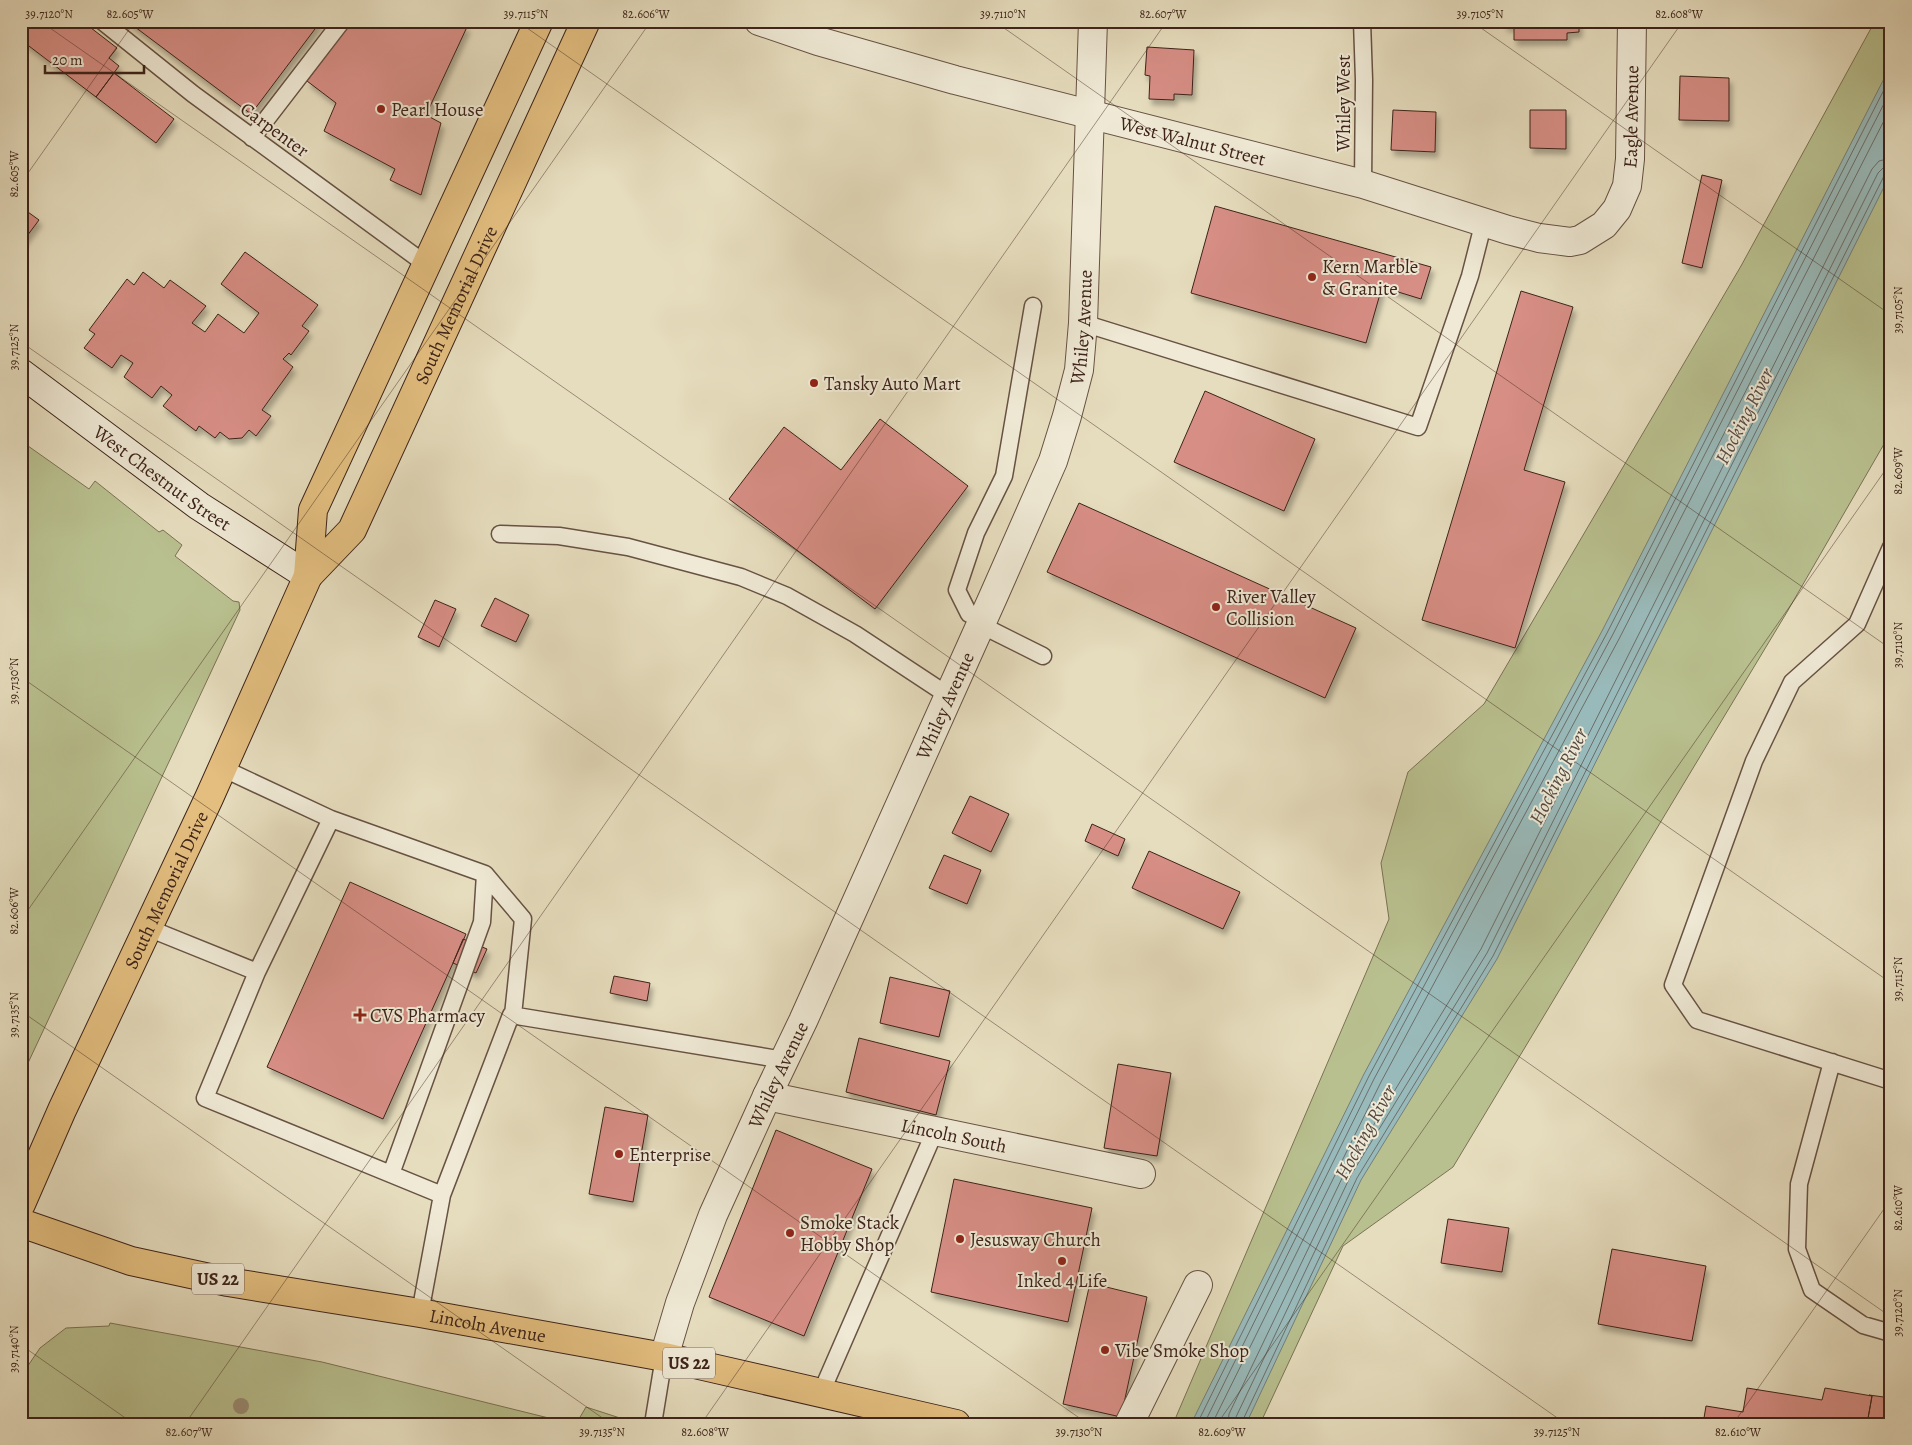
<svg xmlns="http://www.w3.org/2000/svg" width="1912" height="1445" font-family="Alegreya,serif">
<style>
.green{fill:#b9c08f;stroke:#7b7254}
.water{fill:#99baba;stroke:#747e7a}
.lines{fill:none;stroke-linecap:round;stroke-linejoin:round}
.shore{stroke:#6b6e6a;stroke-width:1}
.building{fill:#d78e85;stroke:#3d231a;filter:url(#shadow)}
.lane-casing{stroke:#675243;stroke-width:19}
.street-casing{stroke:#675243;stroke-width:30}
.secondary-casing{stroke:#3d231a;stroke-width:30}
.primary-casing{stroke:#3d231a;stroke-width:30}
.highway-casing{stroke:#3d231a;stroke-width:30}
.lane{stroke:#efe9d5;stroke-width:16}
.street{stroke:#efe9d5;stroke-width:28}
.secondary{stroke:#efe9d5;stroke-width:28}
.primary{stroke:#e3be7f;stroke-width:28}
.highway{stroke:#e3be7f;stroke-width:28}
.tree{fill:#9a8c74}
.ticks{fill:none;stroke:#3d231a;stroke-width:1;stroke-opacity:0.45}
.poi-dot{fill:#8f2418;stroke:#efe9d5;stroke-width:2}
.labels{text-anchor:middle;stroke-width:4;stroke-linejoin:round;paint-order:stroke}
.shield{fill:#efe9d5;stroke:#725e52;stroke-width:1}
.shield-label{font-size:18px;font-weight:bold;fill:#3d231a}
.street-label{font-size:19px;fill:#3d231a;stroke:#efe9d5}
.poi-label{font-size:19px;fill:#3d231a;stroke:#efe9d5;text-anchor:start}
.water-label{font-size:20px;font-style:italic;fill:#544942;stroke:#efe9d5}
.neatline{fill:none;stroke:#3d231a;stroke-width:2}
.ticks-label{font-size:12px;text-anchor:middle;fill:#3d231a}
</style>
<defs>
<filter id="shadow"><feDropShadow dx="3" dy="5.5" stdDeviation="2.5" flood-color="#0004"/></filter>
</defs>
<rect width="100%" height="100%" fill="#e6ddbe"/>
<filter id="stains"><feTurbulence type="fractalNoise" baseFrequency=".004" numOctaves="4"/><feColorMatrix values="0 0 0 0 .2 0 0 0 0 .09 0 0 0 0 .02 0 0 0 .5 -.17"/></filter>
<radialGradient id="worn" r=".72"><stop offset=".6" stop-color="#630" stop-opacity="0"/><stop offset="1" stop-color="#630" stop-opacity=".3"/></radialGradient>
<!-- green -->
<path class="green" d="M1875,21H1891V432L1787,612L1453,1167L1343,1246L1260,1424H1173L1389,919L1381,863L1408,772L1484,704L1741,266Z
M21,441L89,489L95,481L159,532L163,530L182,545L175,556L233,601L239,602L240,610L21,1078Z
M110,1323L322,1362L573,1424H34L21,1415V1376L40,1348L66,1328L109,1326Z
M586,1407L620,1418L618,1424H576Z"/>
<!-- water -->
<path class="water" d="M1891,65V173L1497,959L1361,1180L1246,1424H1191L1364,1074L1602,631Z"/>
<g class="lines">
<!-- shore -->
<path class="shore" d="M1197,1424L1369,1076L1607,633L1891,76
M1204,1424L1374,1079L1612,636L1891,90
M1212,1424L1381,1082L1619,639L1891,107
M1228,1424L1229,1414L1345,1172L1481,949L1872,169L1879,161L1891,158
M1235,1424L1236,1417L1351,1175L1487,953L1878,173L1884,167L1891,166
M1241,1424L1357,1178L1493,956L1884,176L1891,172"/>
</g>
<!-- building -->
<path class="building" d="M21,21H82L117,48L109,58L119,66L96,97L21,40Z
M127,21H321L251,114Z
M352,21H376L384,27L388,21H453L467,27L426,115L441,123L421,195L390,180L395,169L324,131L336,103L307,81Z
M1505,21H1579V32L1567,33V40H1514V26H1504Z
M1147,47L1194,50L1192,95L1174,94V100L1149,99L1150,76L1145,75Z
M114,73L174,119L156,143L96,97Z
M1680,76L1729,78V121L1679,120Z
M1393,110L1436,112L1435,152L1391,150Z
M1530,110H1566V149L1530,148Z
M1702,175L1722,180L1702,268L1682,263Z
M1215,206L1431,267L1421,299L1382,287L1366,343L1191,293Z
M21,207L39,220L21,244Z
M245,252L318,305L302,326L309,331L291,355L289,353L283,359L293,367L262,410L271,416L256,436L249,430L242,438L229,439L220,432L215,438L199,426L196,431L163,406L172,395L161,386L152,398L124,377L133,363L121,355L112,368L84,348L95,334L89,330L127,279L134,285L143,272L164,288L170,280L206,306L192,323L205,332L218,314L244,333L259,313L221,284Z
M1521,291L1573,307L1524,470L1565,482L1515,648L1422,620Z
M1205,391L1315,439L1284,511L1174,462Z
M880,419L968,486L875,609L729,499L784,427L841,470Z
M1079,503L1356,628L1325,698L1047,572Z
M495,598L529,615L516,642L481,626Z
M435,600L456,609L439,647L418,637Z
M970,796L1009,814L991,852L952,833Z
M1092,824L1125,839L1118,856L1085,841Z
M1149,851L1240,892L1223,929L1132,888Z
M944,855L981,870L967,904L929,888Z
M350,882L466,934L383,1119L267,1067Z
M463,939L487,949L476,973L453,963Z
M614,976L650,983L647,1001L610,993Z
M890,977L950,991L939,1037L880,1023Z
M859,1038L950,1061L936,1115L846,1092Z
M1118,1064L1171,1073L1157,1156L1104,1148Z
M605,1107L648,1115L633,1202L589,1194Z
M776,1130L872,1169L804,1336L709,1297Z
M954,1179L1092,1208L1068,1322L931,1292Z
M1448,1219L1509,1228L1502,1272L1441,1263Z
M1612,1249L1706,1266L1692,1341L1598,1324Z
M1090,1283L1147,1297L1121,1417L1063,1404Z
M1747,1388L1822,1400L1825,1388L1872,1396L1867,1424H1703L1706,1406L1743,1412Z
M1869,1395L1891,1398V1424H1867L1872,1396Z"/>
<g class="lines">
<!-- lane casing -->
<g class="lane-casing">
<path id="lane" d="M102,21L193,94L427,265
M1362,21L1364,80L1363,184
M252,138L342,21
M1083,323L1418,427L1470,276L1484,221
M500,534L559,536L628,547L741,577L787,596L855,634L949,696
M1891,547L1857,624L1792,682L1754,761L1673,985L1697,1020L1891,1081
M984,619L969,614L957,590L976,533L1004,476L1033,306
M981,625L1043,656
M222,768L331,819L485,874L523,919L513,1015
M331,819L257,972L205,1098L442,1195L420,1313
M148,928L257,972
M1832,1062L1799,1184L1797,1249L1812,1290L1863,1325L1891,1333
M391,1174L482,922L485,874
M442,1195L511,1015L784,1060
M821,1393L935,1131
M653,1424L664,1357"/>
</g>
<!-- street casing -->
<g class="street-casing">
<g id="street">
<path id="s1" d="M759,21L818,41L955,80L1363,184L1508,230L1539,238L1570,242L1580,240L1604,225L1617,209L1627,186L1630,159L1632,21"/>
<path id="s2" d="M767,1096L1141,1174"/>
<path id="s3" d="M664,1357L680,1303L713,1215L767,1096L803,1021L994,595L1053,461L1067,416L1079,370L1083,323L1093,21"/>
<path d="M1129,1424L1198,1285"/>
</g>
</g>
<!-- secondary casing -->
<g class="secondary-casing">
<g id="secondary">
<path id="s4" d="M21,373L199,506L308,576"/>
</g>
</g>
<!-- primary casing -->
<g class="primary-casing">
<g id="primary">
<path id="s5" d="M21,1223L131,1261L228,1282L420,1313L664,1357L956,1424"/>
</g>
</g>
<!-- highway casing -->
<g class="highway-casing">
<g id="highway">
<path d="M308,576L313,510L539,21"/>
<path id="s6" d="M21,1204L62,1110L209,798L308,576L352,530L586,21"/>
</g>
</g>
<!-- lane -->
<use href="#lane" class="lane"/>
<!-- street -->
<use href="#street" class="street"/>
<!-- secondary -->
<use href="#secondary" class="secondary"/>
<!-- primary -->
<use href="#primary" class="primary"/>
<!-- highway -->
<use href="#highway" class="highway"/>
</g>
<!-- trees -->
<circle class="tree" cx="241" cy="1406" r="8"/>
<!-- ticks -->
<path class="ticks" d="M40,21L1891,1317M517,21L1891,983M994,21L1891,649M1471,21L1891,315M21,183L135,21M21,342L1566,1424M21,677L1088,1424M21,920L651,21M21,1011L611,1424M21,1345L134,1424M185,1424L1167,21M701,1424L1683,21M1217,1424L1891,462M1733,1424L1891,1199"/>
<!-- markers -->
<g class="poi-dot">
<circle cx="381" cy="109" r="5"/>
<circle cx="1312" cy="277" r="5"/>
<circle cx="814" cy="383" r="5"/>
<circle cx="1216" cy="607" r="5"/>
<path d="M357.5 1007.5h5v5h5v5h-5v5h-5v-5h-5v-5h5z"/>
<circle cx="619" cy="1154" r="5"/>
<circle cx="790" cy="1233" r="5"/>
<circle cx="960" cy="1239" r="5"/>
<circle cx="1062" cy="1261" r="5"/>
<circle cx="1105" cy="1350" r="5"/>
</g>
<g class="labels">
<!-- shield labels -->
<g class="shield">
<rect x="192" y="1263.5" width="52" height="31" rx="4"/>
<rect x="663" y="1347.5" width="52" height="31" rx="4"/>
</g>
<g class="shield-label">
<text x="218" y="1285">US 22</text>
<text x="689" y="1369">US 22</text>
</g>
<!-- street labels -->
<g class="street-label">
<text transform="translate(1343 103) rotate(-90)" y="7">Whiley West</text>
<text dy="7" stroke="none"><textPath href="#s1" startOffset="995">Eagle Avenue</textPath></text>
<text transform="translate(275 129) rotate(36)" y="7">Carpenter</text>
<text dy="7" stroke="none"><textPath href="#s1" startOffset="450">West Walnut Street</textPath></text>
<text dy="7" stroke="none"><textPath href="#s6" startOffset="1002">South Memorial Drive</textPath></text>
<text dy="7" stroke="none"><textPath href="#s3" startOffset="1115">Whiley Avenue</textPath></text>
<text dy="7" stroke="none"><textPath href="#s4" startOffset="176">West Chestnut Street</textPath></text>
<text dy="7" stroke="none"><textPath href="#s3" startOffset="710">Whiley Avenue</textPath></text>
<text dy="7" stroke="none"><textPath href="#s6" startOffset="346">South Memorial Drive</textPath></text>
<text dy="7" stroke="none"><textPath href="#s3" startOffset="305">Whiley Avenue</textPath></text>
<text dy="7" stroke="none"><textPath href="#s2" startOffset="191">Lincoln South</textPath></text>
<text dy="7" stroke="none"><textPath href="#s5" startOffset="479">Lincoln Avenue</textPath></text>
</g>
<!-- poi labels -->
<g class="poi-label">
<text x="391" y="116">Pearl House</text>
<text x="1322" y="273">Kern Marble<tspan x="1322" dy="22">&amp; Granite</tspan></text>
<text x="824" y="390">Tansky Auto Mart</text>
<text x="1226" y="603">River Valley<tspan x="1226" dy="22">Collision</tspan></text>
<text x="370" y="1022">CVS Pharmacy</text>
<text x="629" y="1161">Enterprise</text>
<text x="800" y="1229">Smoke Stack<tspan x="800" dy="22">Hobby Shop</tspan></text>
<text x="970" y="1246">Jesusway Church</text>
<text x="1062" y="1287" text-anchor="middle">Inked 4 Life</text>
<text x="1115" y="1357">Vibe Smoke Shop</text>
</g>
<!-- water labels -->
<g class="water-label">
<text transform="translate(1744 416) rotate(-63)" y="7">Hocking River</text>
<text transform="translate(1558 776) rotate(-63)" y="7">Hocking River</text>
<text transform="translate(1365 1132) rotate(-61)" y="7">Hocking River</text>
</g>
</g>
<!-- margin -->
<rect width="1912" height="1445" fill="none" stroke="#e6ddbe" stroke-width="55"/>
<!-- scale -->
<path d="M45 65v8h99v-8" fill="none" stroke="#3d231a" stroke-width="2.5"/>
<text x="52" y="65" font-size="15" fill="#3d231a" stroke="#efe9d5" stroke-width="4" paint-order="stroke">20 m</text>
<rect x="28" y="28" width="1856" height="1390" class="neatline"/>
<g class="ticks-label">
<text x="49" y="18">39.7120°N</text>
<text x="130" y="18">82.605°W</text>
<text x="526" y="18">39.7115°N</text>
<text x="646" y="18">82.606°W</text>
<text x="1003" y="18">39.7110°N</text>
<text x="1163" y="18">82.607°W</text>
<text x="1480" y="18">39.7105°N</text>
<text x="1679" y="18">82.608°W</text>
<text transform="translate(14 174) rotate(-90)" y="4">82.605°W</text>
<text transform="translate(1898 310) rotate(-90)" y="4">39.7105°N</text>
<text transform="translate(14 347) rotate(-90)" y="4">39.7125°N</text>
<text transform="translate(1898 471) rotate(-90)" y="4">82.609°W</text>
<text transform="translate(1898 645) rotate(-90)" y="4">39.7110°N</text>
<text transform="translate(14 681) rotate(-90)" y="4">39.7130°N</text>
<text transform="translate(14 911) rotate(-90)" y="4">82.606°W</text>
<text transform="translate(1898 979) rotate(-90)" y="4">39.7115°N</text>
<text transform="translate(14 1015) rotate(-90)" y="4">39.7135°N</text>
<text transform="translate(1898 1208) rotate(-90)" y="4">82.610°W</text>
<text transform="translate(1898 1313) rotate(-90)" y="4">39.7120°N</text>
<text transform="translate(14 1349) rotate(-90)" y="4">39.7140°N</text>
<text x="189" y="1436">82.607°W</text>
<text x="602" y="1436">39.7135°N</text>
<text x="705" y="1436">82.608°W</text>
<text x="1079" y="1436">39.7130°N</text>
<text x="1222" y="1436">82.609°W</text>
<text x="1557" y="1436">39.7125°N</text>
<text x="1738" y="1436">82.610°W</text>
</g>
<rect width="100%" height="100%" filter="url(#stains)"/>
<rect width="100%" height="100%" fill="url(#worn)"/>
</svg>
